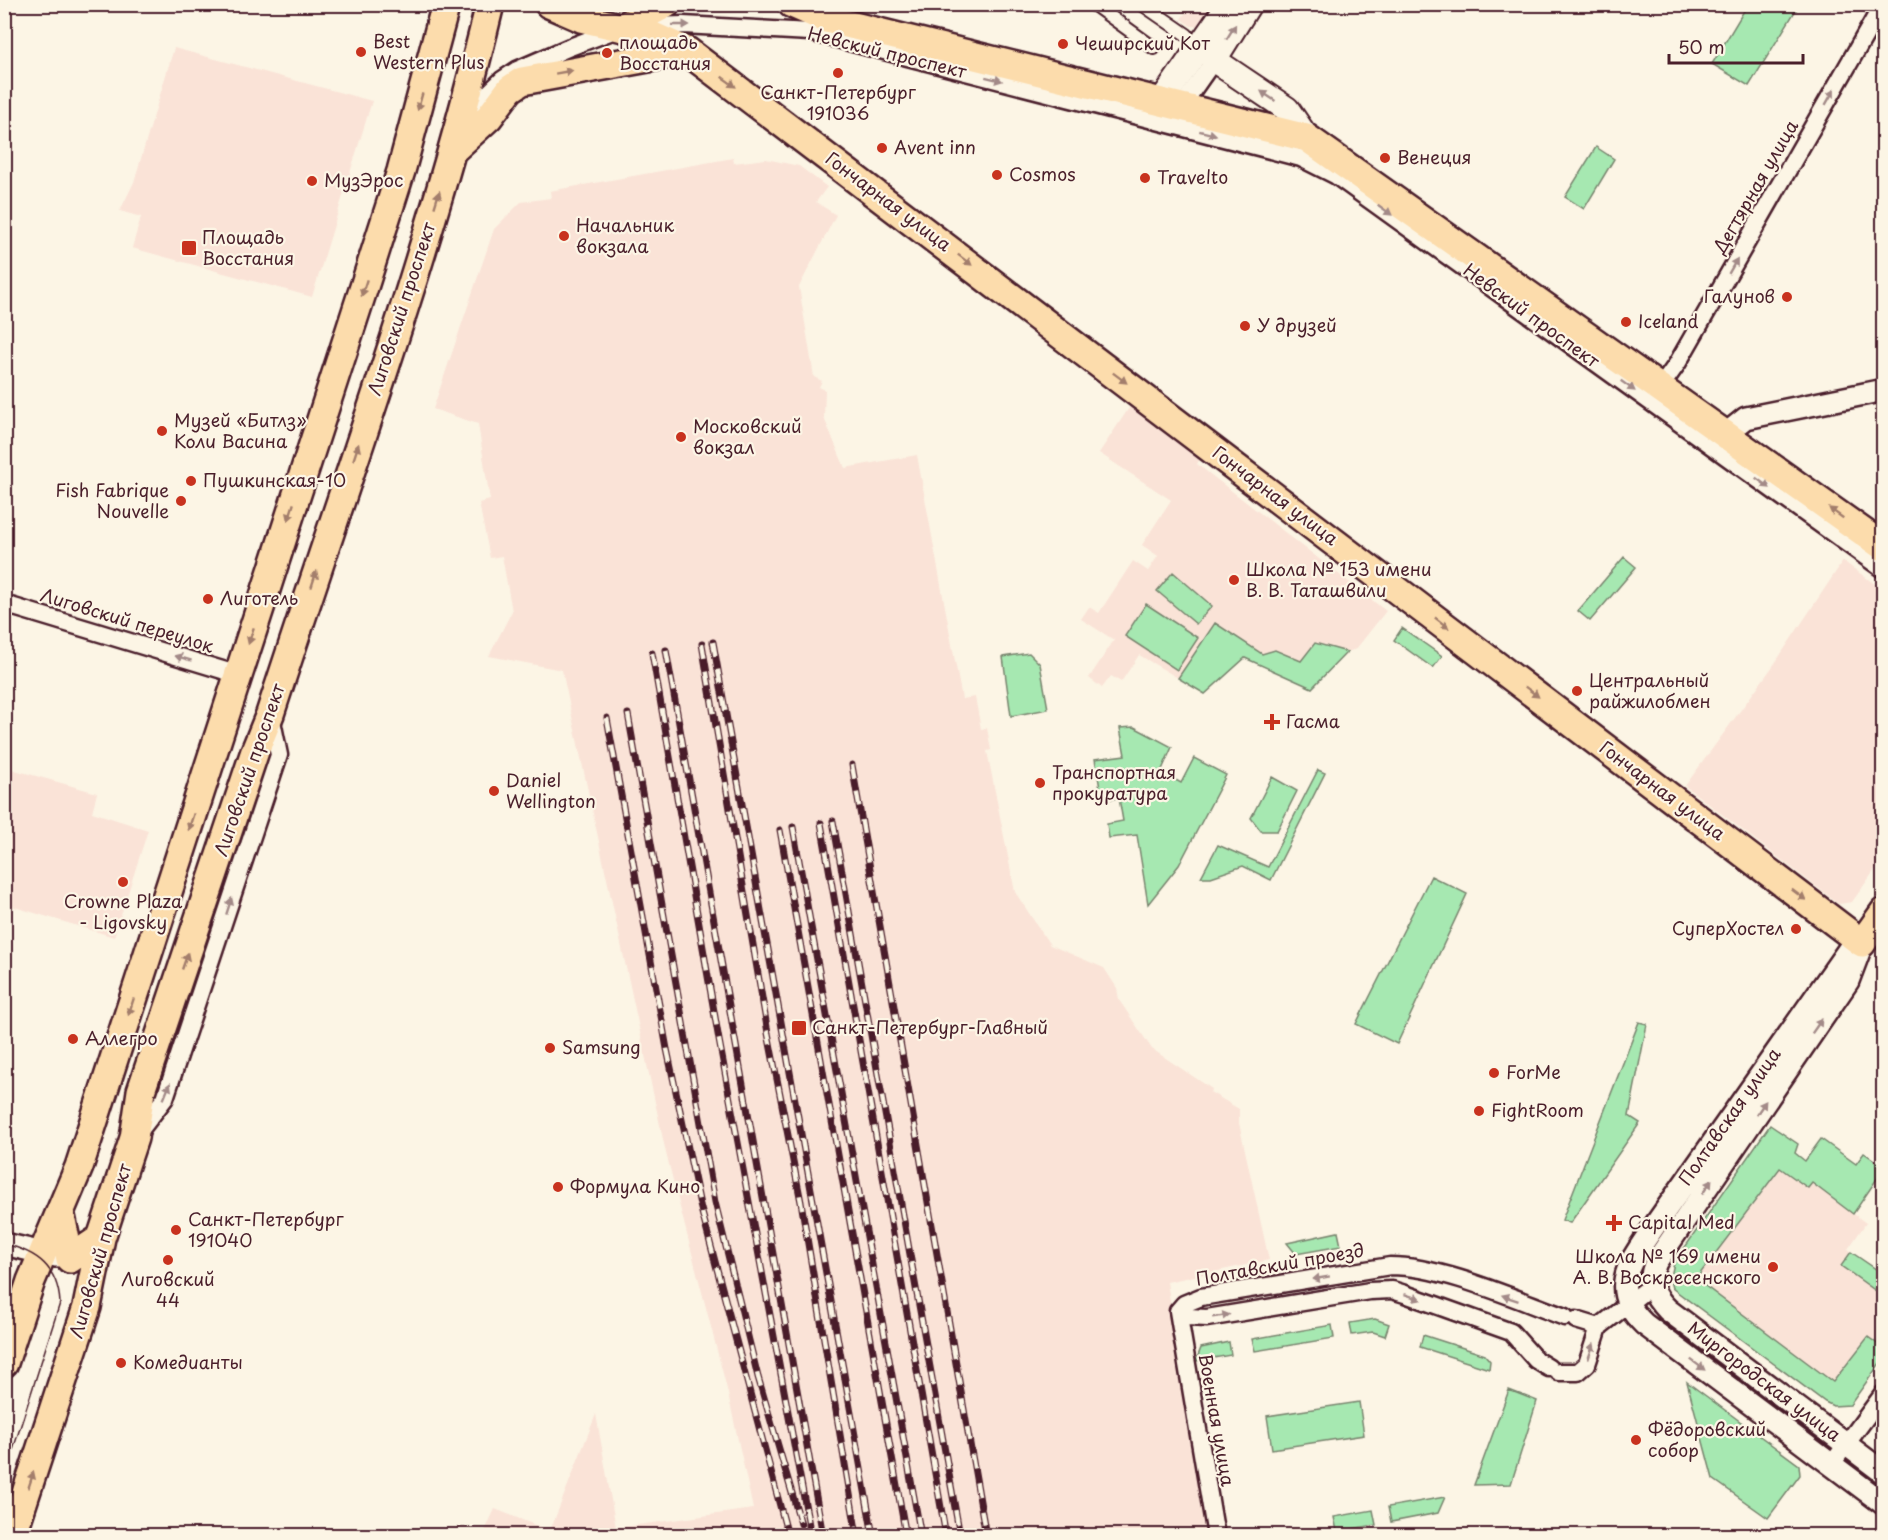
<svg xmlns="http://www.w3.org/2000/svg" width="1888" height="1540" font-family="'Playpen Sans',sans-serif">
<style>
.built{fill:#fae3d7}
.green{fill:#a6e8b1;stroke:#78846e;stroke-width:1.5}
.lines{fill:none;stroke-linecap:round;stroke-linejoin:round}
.pedestrian-casing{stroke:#4a1f2b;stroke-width:16}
.minor-casing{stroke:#4a1f2b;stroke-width:21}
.tertiary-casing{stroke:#4a1f2b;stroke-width:26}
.secondary-casing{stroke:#4a1f2b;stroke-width:28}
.primary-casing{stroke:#4a1f2b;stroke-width:32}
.pedestrian{stroke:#fcf5e5;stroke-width:12}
.minor{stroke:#fcf5e5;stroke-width:16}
.tertiary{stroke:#fcf5e5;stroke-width:21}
.secondary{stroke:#fcf5e5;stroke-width:24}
.primary{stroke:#fcdcac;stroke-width:27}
.tram{stroke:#4a1f2b;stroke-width:1.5}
.rail-casing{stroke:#4a1f2b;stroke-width:7}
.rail{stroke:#fcf5e5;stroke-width:4.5;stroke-dasharray:14;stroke-linecap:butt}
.oneway{fill:#a38a88}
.oneway2{fill:#a37e6c}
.poi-dot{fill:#c8321e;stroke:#fcf5e5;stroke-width:2}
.labels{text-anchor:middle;stroke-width:4.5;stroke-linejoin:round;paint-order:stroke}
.poi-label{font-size:18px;fill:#4a1f2b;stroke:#fcf5e5;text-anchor:start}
.street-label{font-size:18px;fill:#4a1f2b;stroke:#fcf5e5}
</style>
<rect width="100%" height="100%" fill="#fcf5e5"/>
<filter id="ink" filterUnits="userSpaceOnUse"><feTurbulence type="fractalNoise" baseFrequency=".0167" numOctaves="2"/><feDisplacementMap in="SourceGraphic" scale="12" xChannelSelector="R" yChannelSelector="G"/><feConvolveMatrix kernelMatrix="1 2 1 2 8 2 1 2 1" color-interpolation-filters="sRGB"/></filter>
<g filter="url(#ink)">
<!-- built -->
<path class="built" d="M1191,5H1212L1197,26H1191L1181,19Z
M174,48L372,101L312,297L132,248L141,217L120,211L134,182Z
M733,158L734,163L766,159L799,166L827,187L816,202L836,215L799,287L814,377L822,381L819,387L825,390L824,418L845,468L917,455L962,699L975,697L981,729L987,728L991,750L987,751L1015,892L1050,945L1104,968L1117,988L1119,1000L1152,1049L1212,1089L1210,1092L1239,1109V1123L1269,1260L1167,1282L1208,1535H483L495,1509L550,1531L596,1414L616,1528L753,1509L727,1389L666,1153L562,670L489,656L512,611L502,556L490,558L479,503L490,500L478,424L433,409L494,229L521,202L551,198L550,191Z
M1133,402L1202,455L1197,464L1386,611L1356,649L1347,652L1312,688L1245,658L1205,694L1139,655L1121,682L1111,676L1102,688L1089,678L1114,640L1081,619L1089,607L1099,613L1133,561L1148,571L1158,556L1142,545L1171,500L1099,453Z
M1843,561L1883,590L1884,857L1852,902L1839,904L1685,786L1773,666Z
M4,767L97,793L92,812L148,830L114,937L5,904Z
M1770,1125L1798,1144L1791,1168L1866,1223L1848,1249L1883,1274V1359L1850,1405L1833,1406L1825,1402L1672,1288L1670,1281L1674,1263Z"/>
<!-- green -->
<path class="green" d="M1748,4L1799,5L1749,86L1712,64Z
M1596,147L1614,159L1584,209L1565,197Z
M1624,557L1636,567L1590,621L1578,611Z
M1173,572L1212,606L1196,624L1157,591Z
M1146,604L1198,638L1177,670L1125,636Z
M1215,623L1262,654L1275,650L1301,661L1315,643L1347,652L1312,688L1245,658L1205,694L1178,678Z
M1402,628L1442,656L1433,668L1394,640Z
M1029,653L1040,664L1048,709L1011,716L1003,657Z
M1134,727L1172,747L1161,772L1181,783L1194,758L1226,775L1179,865L1148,904L1137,835L1109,838L1107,824L1123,821L1119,798L1102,800L1095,759L1125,755L1120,728Z
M1318,770L1325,773L1271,880L1243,866L1211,877H1201L1218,845L1268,867Z
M1272,777L1297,791L1277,831H1261L1251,818Z
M1431,876L1467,894L1397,1044L1356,1024Z
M1639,1022L1647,1024L1629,1116L1640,1123L1570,1223L1562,1220Z
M1770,1125L1798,1144L1795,1153L1805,1161L1821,1139L1856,1164L1864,1153L1883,1166V1170L1853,1214L1812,1183L1808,1188L1780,1168L1696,1279L1833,1382L1868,1337L1883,1348V1359L1850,1405L1833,1406L1825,1402L1672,1288L1670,1281L1674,1263Z
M1338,1232L1341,1246L1296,1254L1287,1243Z
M1851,1252L1883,1274V1296L1841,1266Z
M1375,1319L1389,1324L1385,1336L1373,1332L1352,1335L1350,1323Z
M1332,1325L1334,1338L1255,1351L1252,1339Z
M1423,1335L1485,1355L1490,1361L1489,1369L1420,1347Z
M1229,1342L1231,1355L1196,1361L1201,1348Z
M1687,1382L1799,1465L1800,1475L1768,1518L1713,1479Z
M1509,1390L1537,1401L1511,1484L1474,1485Z
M1359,1402L1364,1435L1272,1449L1267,1416Z
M1445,1497L1438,1513L1391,1522L1388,1507Z
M1373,1510L1376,1525L1337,1531L1334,1517Z"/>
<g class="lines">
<!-- pedestrian casing -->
<g class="pedestrian-casing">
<path id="pedestrian" d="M1093,4L1154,48
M1142,4L1187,35"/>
</g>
<!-- minor casing -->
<g class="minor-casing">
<path id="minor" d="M1175,109L1181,107L1214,60
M465,116L502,80L517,70L570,47L623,27L683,25L810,32L1301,158L1335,175L1884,570
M1660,388L1677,364L1883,4
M4,604L239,675
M138,1133L165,1098L279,755L271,716
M1178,1311L1216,1536
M1576,1320L1599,1327
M1549,1368L1536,1360L1511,1332L1405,1294L1392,1290L1370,1291L1207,1318L1188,1317L1178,1311L1184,1304L1201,1297L1390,1266C1442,1266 1515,1299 1565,1317
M1559,1372H1578L1587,1364L1599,1327L1651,1286
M1831,1465L1884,1393"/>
</g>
<!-- tertiary casing -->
<g class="tertiary-casing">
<path id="tertiary" d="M1726,434L1746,418L1884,390
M1856,939L1653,1228C1630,1262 1607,1289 1644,1324L1884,1504
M1862,944L1848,981L1656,1262C1647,1282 1653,1295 1668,1310L1884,1473
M4,1244L56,1256"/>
</g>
<!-- secondary casing -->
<g class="secondary-casing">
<path id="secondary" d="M1249,4L1214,60L1287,109L1307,138
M1161,102L1229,4"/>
</g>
<!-- primary casing -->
<g class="primary-casing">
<path id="primary" d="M549,4L581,18L649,34L687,51L1862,943L1884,912
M792,4L826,19L1307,138L1884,547
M623,27L666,4
M453,150L489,117L510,89L522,81L687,51
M61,1216L70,1259L101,1238
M4,1363L31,1281L79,1167L364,287L401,171L446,4
M12,1536L87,1307L101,1238L134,1138L141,1091L255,751L270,714C346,479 433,245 490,4"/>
</g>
<!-- pedestrian -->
<use href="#pedestrian" class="pedestrian"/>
<!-- minor -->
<use href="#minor" class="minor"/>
<!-- tertiary -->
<use href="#tertiary" class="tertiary"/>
<!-- secondary -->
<use href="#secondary" class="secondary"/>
<!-- primary -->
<use href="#primary" class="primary"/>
<!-- tram -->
<path class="tram" d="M4,1244C38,1252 58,1268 60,1303L4,1478"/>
<!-- rail casing -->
<g class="rail-casing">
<path id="rail" d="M713,642L873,1536
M702,644L768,1033L801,1202L857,1536
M666,650L823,1536
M652,653L719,1040L811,1536
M628,714L715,1202L758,1377L801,1524
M607,718L667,1049L700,1205L788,1536
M852,765L986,1536
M833,821L960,1536
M821,823L946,1536
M793,827L921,1536
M780,830L906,1536"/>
</g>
<!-- rail -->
<use href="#rail" class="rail"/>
</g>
<!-- one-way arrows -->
<defs><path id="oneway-solid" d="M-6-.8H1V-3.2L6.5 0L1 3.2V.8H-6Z" transform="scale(1.5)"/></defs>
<g class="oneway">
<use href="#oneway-solid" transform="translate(681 25)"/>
<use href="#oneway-solid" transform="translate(1231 32) rotate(-58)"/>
<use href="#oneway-solid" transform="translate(994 79) rotate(14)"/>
<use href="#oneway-solid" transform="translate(1268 96) rotate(-146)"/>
<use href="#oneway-solid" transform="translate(1830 97) rotate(-60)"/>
<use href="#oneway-solid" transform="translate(1208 133) rotate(14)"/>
<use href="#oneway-solid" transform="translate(1385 210) rotate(36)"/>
<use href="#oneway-solid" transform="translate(1733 266) rotate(-60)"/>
<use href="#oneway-solid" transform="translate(1628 386) rotate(36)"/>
<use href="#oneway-solid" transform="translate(1763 483) rotate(36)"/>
<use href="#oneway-solid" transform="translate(183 658) rotate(-163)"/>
<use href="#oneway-solid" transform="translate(229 906) rotate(-72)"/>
<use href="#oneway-solid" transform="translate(1817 1026) rotate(-55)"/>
<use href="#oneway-solid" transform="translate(167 1091) rotate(-68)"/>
<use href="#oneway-solid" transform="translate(1761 1108) rotate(-56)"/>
<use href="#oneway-solid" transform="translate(1707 1187) rotate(-56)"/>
<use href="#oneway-solid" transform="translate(1321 1278) rotate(170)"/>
<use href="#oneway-solid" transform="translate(1413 1297) rotate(19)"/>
<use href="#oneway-solid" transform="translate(1510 1298) rotate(-161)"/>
<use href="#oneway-solid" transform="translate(1221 1316) rotate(-9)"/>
<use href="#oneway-solid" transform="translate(1591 1351) rotate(-71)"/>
<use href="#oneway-solid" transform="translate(1698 1365) rotate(37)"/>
</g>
<g class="oneway2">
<use href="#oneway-solid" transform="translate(564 72) rotate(-10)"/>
<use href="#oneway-solid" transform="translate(729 82) rotate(36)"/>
<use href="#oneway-solid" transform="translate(420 102) rotate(106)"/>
<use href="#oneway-solid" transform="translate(437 199) rotate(-73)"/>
<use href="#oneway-solid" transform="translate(965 260) rotate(37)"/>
<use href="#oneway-solid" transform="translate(364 288) rotate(108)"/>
<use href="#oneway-solid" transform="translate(1120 378) rotate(37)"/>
<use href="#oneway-solid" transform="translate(356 452) rotate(-72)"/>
<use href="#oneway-solid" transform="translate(291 512) rotate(108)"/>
<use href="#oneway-solid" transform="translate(1836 513) rotate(-144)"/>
<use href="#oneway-solid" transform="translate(314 579) rotate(-72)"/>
<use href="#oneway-solid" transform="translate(1442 623) rotate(38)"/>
<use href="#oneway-solid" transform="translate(251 636) rotate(108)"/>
<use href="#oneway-solid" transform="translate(1532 692) rotate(37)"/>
<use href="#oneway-solid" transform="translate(191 822) rotate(108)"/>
<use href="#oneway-solid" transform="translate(1799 895) rotate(37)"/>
<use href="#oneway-solid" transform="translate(185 961) rotate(-71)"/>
<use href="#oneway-solid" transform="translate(131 1007) rotate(108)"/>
<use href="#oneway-solid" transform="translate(31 1480) rotate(-72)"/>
</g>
</g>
<!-- markers -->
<g class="poi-dot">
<circle cx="1063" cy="44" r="6"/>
<circle cx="361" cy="52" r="6"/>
<circle cx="607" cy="53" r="6"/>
<circle cx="838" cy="73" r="6"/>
<circle cx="882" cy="148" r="6"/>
<circle cx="1385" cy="158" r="6"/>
<circle cx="997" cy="175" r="6"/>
<circle cx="1145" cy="178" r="6"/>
<circle cx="312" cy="181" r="6"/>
<circle cx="564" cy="236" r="6"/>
<rect x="181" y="240" width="16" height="16" rx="3"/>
<circle cx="1787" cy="297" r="6"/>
<circle cx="1626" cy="322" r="6"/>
<circle cx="1245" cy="326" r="6"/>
<circle cx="162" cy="431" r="6"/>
<circle cx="681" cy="437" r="6"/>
<circle cx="191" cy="481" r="6"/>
<circle cx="181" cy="501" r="6"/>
<circle cx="1234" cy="580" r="6"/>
<circle cx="208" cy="599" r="6"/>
<circle cx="1577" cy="691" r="6"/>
<path d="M1269 713h6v6h6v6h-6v6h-6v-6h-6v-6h6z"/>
<circle cx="1040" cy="783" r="6"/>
<circle cx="494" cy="791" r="6"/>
<circle cx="123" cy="882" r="6"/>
<circle cx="1796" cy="929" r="6"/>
<rect x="791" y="1020" width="16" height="16" rx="3"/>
<circle cx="73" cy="1039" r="6"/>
<circle cx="550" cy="1048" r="6"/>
<circle cx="1494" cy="1073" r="6"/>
<circle cx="1479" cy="1111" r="6"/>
<circle cx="558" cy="1187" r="6"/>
<path d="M1611 1214h6v6h6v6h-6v6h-6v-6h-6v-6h6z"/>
<circle cx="176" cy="1230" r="6"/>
<circle cx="168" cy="1260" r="6"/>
<circle cx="1773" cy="1267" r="6"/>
<circle cx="121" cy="1363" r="6"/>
<circle cx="1636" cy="1440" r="6"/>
</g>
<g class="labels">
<!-- poi labels -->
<g class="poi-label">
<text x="373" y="48">Best<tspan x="373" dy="21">Western Plus</tspan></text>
<text x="619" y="49">площадь<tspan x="619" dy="21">Восстания</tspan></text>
<text x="1075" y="50">Чеширский Кот</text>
<text x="838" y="99" text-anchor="middle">Санкт-Петербург<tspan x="838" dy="21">191036</tspan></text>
<text x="894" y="154">Avent inn</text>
<text x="1397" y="164">Венеция</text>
<text x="1009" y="181">Cosmos</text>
<text x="1157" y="184">Travelto</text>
<text x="324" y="187">МузЭрос</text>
<text x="576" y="232">Начальник<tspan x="576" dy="21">вокзала</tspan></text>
<text x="202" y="244">Площадь<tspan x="202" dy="21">Восстания</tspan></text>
<text x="1775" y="303" text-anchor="end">Галунов</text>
<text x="1638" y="328">Iceland</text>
<text x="1257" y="332">У друзей</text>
<text x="174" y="427">Музей «Битлз»<tspan x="174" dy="21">Коли Васина</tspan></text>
<text x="693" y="433">Московский<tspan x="693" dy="21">вокзал</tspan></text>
<text x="203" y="487">Пушкинская-10</text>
<text x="169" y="497" text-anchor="end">Fish Fabrique<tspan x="169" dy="21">Nouvelle</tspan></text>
<text x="1246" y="576">Школа № 153 имени<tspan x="1246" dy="21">В. В. Таташвили</tspan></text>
<text x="220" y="605">Лиготель</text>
<text x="1589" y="687">Центральный<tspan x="1589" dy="21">райжилобмен</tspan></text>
<text x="1286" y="728">Гасма</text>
<text x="1052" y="779">Транспортная<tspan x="1052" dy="21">прокуратура</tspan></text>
<text x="506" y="787">Daniel<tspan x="506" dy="21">Wellington</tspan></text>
<text x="123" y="908" text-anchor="middle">Crowne Plaza<tspan x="123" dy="21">- Ligovsky</tspan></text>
<text x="1784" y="935" text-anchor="end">СуперХостел</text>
<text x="812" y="1034">Санкт-Петербург-Главный</text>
<text x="85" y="1045">Аллегро</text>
<text x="562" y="1054">Samsung</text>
<text x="1506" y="1079">ForMe</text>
<text x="1491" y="1117">FightRoom</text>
<text x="570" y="1193">Формула Кино</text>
<text x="188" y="1226">Санкт-Петербург<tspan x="188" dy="21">191040</tspan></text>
<text x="1628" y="1229">Capital Med</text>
<text x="1761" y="1263" text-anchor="end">Школа № 169 имени<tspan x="1761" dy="21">А. В. Воскресенского</tspan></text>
<text x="168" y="1286" text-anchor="middle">Лиговский<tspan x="168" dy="21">44</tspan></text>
<text x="133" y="1369">Комедианты</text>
<text x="1648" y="1436">Фёдоровский<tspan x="1648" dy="21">собор</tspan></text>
</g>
<!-- street labels -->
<g class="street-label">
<text transform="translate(887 53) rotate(14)" y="6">Невский проспект</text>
<text transform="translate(1756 187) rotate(-60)" y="6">Дегтярная улица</text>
<text transform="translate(888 202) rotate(37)" y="6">Гончарная улица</text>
<text transform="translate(402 309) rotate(-72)" y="6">Лиговский проспект</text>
<text transform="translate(1531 316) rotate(36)" y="6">Невский проспект</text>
<text transform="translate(1275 496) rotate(37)" y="6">Гончарная улица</text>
<text transform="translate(127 621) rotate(17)" y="6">Лиговский переулок</text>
<text transform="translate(250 770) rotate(-71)" y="6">Лиговский проспект</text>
<text transform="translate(1662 791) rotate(37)" y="6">Гончарная улица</text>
<text transform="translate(1730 1117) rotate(-55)" y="6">Полтавская улица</text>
<text transform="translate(101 1251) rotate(-74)" y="6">Лиговский проспект</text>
<text transform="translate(1280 1265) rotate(-10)" y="6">Полтавский проезд</text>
<text transform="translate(1764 1382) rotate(37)" y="6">Миргородская улица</text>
<text transform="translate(1216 1420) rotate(80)" y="6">Военная улица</text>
</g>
</g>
<!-- margin -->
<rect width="1888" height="1540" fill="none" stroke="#fcf5e5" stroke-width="24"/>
<rect x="12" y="12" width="1864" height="1516" fill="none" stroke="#4a1f2b" stroke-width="2" filter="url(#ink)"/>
<!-- scale -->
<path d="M1669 54v9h134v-9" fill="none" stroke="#4a1f2b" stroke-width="3"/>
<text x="1678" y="54" font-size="18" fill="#4a1f2b" stroke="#fcf5e5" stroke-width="4.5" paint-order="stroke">50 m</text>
</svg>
